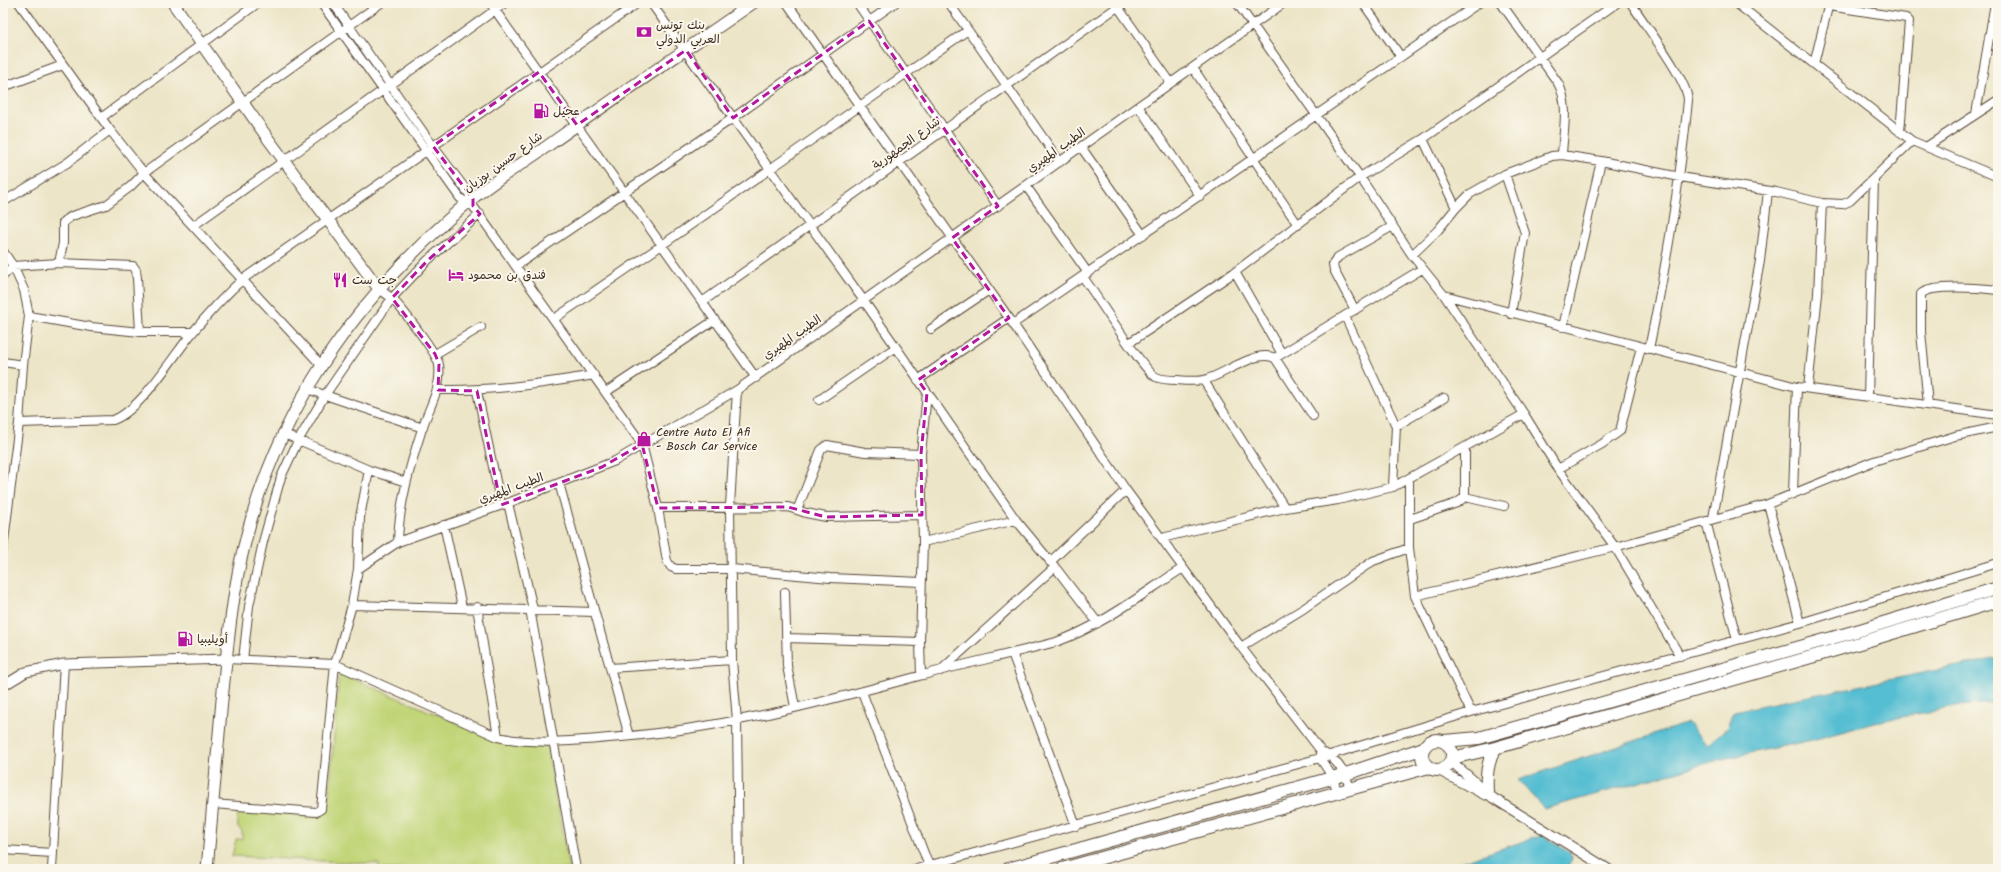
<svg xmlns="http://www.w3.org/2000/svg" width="2001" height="872" font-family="Kalam,'Playpen Sans Arabic',sans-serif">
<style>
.green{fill:#c1d578;stroke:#7e804b}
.water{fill:#55bed2;stroke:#487478}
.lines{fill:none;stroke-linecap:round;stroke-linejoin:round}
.minor-casing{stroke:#564637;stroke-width:10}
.tertiary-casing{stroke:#564637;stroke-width:11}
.secondary-casing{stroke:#564637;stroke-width:13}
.primary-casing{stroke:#564637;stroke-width:14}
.minor{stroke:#fff;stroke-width:8}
.tertiary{stroke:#fff;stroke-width:9}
.secondary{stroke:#fff;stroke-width:11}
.primary{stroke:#fff;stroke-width:12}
.marked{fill:none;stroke:#b5179e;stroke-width:3;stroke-dasharray:8 5;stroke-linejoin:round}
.labels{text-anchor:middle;stroke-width:4;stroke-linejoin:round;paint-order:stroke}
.poi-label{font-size:12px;fill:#3b2a1e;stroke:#fbf7ec;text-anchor:start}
.street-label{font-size:12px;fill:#3b2a1e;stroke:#fbf7ec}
</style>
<rect width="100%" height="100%" fill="#fbf7ec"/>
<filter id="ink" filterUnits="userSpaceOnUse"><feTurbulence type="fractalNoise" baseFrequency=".025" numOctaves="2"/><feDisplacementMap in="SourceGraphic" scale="8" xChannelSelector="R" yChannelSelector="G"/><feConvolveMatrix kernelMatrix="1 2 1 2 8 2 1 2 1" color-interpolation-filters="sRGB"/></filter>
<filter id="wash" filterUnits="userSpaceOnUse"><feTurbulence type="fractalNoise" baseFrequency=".012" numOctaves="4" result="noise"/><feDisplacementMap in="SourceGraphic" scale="16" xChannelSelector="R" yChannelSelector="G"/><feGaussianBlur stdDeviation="0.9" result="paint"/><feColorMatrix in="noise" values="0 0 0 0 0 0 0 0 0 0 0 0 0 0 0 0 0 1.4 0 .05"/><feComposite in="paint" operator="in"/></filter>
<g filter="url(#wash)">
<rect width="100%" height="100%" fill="#ece5c7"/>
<!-- green -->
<path class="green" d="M339,673L507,744L547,747L569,869H379V864L232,856L236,839H242V831L238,828L237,809L322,815L328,810Z"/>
<!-- water -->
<path class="water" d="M1998,658V702L1960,706L1885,720L1812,740L1722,759L1544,809L1518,780L1688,723L1707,745L1728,727L1734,711Z
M1543,835L1570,853L1572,860L1569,865L1557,869H1439Z"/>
</g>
<g filter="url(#ink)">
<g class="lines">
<!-- minor casing -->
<g class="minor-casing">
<path id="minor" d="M19,3L110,130L144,173L322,366
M321,3L460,198L470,205
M333,3L433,146L473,199V206L642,444L658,508L667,561L671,567L676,569H732L830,578L921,582
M490,3L756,378
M651,3L864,301L1016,520L1055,567L1098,623
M787,3L1009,318L1126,490L1241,647L1321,751C1336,758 1345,772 1350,788
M857,3L998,206
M949,3L1060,162
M1237,3L1360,177L1412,255L1444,295L1524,414L1558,469L1615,547L1680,656
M1363,3L1401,57
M1501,3L1558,83C1570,105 1563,131 1562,155
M1631,3C1644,24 1687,79 1688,100C1680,184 1666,266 1649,349
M1736,3L1912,141L1998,177
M1829,6L1906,18L1909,21L1900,132
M1118,7L1171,83
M1814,64L1829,3
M1193,68L1298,225
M3,87L63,65
M1138,106L1200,196
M1976,114L1995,3
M101,118L258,3
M1423,139L1456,208
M1081,147L1143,235
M1926,147L1998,100
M1505,174L1525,233L1511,314
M1026,186L1088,273
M3,202L67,163L110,130
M193,226L505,3
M3,251L13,266L24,290L29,316L23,365L19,423L3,548
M1412,255L1438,230L1456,208L1470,194L1505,174L1552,156L1562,155L1601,161L1680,177L1776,192L1822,203L1843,204L1850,201L1912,141
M59,263L63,243V223L66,220L72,216L106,205L130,187L144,173L381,3
M516,266L733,118L895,3
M1235,272L1282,354
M3,276L13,266L59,263L133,266L136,270L137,278L140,332
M1083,277C1095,293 1143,371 1156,377C1163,380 1171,380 1177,380C1207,383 1209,379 1235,366C1247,361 1262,352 1275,358L1422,269
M379,289C383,292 387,294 391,298C401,307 437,353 439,365C442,388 429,407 422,429C410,466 399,504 398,542
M1444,295L1797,387L1998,415
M702,302L1123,3
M1355,310L1334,270L1333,264L1338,257L1393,226
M29,316L91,327L140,332H193
M1345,316L1396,426L1393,487
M554,319L662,245L968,30
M1013,324L1479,3
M1563,327L1601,161
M931,329L989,290
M1129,343L1235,272L1360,177L1423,139L1617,3
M435,354L481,327
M1275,358L1313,416
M3,362L23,365
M918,380L1009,318
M1204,381L1285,508
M1808,388L1818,294L1822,203
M307,389L423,428
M438,390C492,391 541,384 594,375
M737,390L730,506L732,660L737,721L739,869
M477,391L501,505
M606,392L715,320
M1868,397L1874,179
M819,400L896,347
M1928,405L1921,332V294C1930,284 1983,288 1998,290
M19,423L113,420C141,410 173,356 193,332C208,314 225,295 243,279L638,3
M1396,426L1444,398
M282,433L369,470L406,482
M1558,469L1602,444L1620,431L1641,347
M1409,479V548L1415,596L1615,547L1768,504L1874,461L1955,436L1998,427
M559,483L629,736
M1793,493L1797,387
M1465,497L1504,506
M508,503L533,609
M1768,504L1800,623
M658,508L788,507L806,513L826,517L922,515
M798,508L821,450L827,445L865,452L921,454
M1713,518L1760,261L1768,191
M1410,519L1457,503L1465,497V447
M1706,521L1737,640
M444,525L462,607
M1162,538L1285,508L1338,500L1393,487L1524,414
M923,542L1016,520
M1050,562L1126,490
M358,569L360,517L369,470
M785,592L787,666L795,707
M1415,596L1471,712
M352,605L594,612
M477,607L498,737
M530,609L576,869
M786,638L920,642
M1241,647L1303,609L1373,561L1409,548
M1012,653L1076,826
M226,659L335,664L498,737C534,745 572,741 609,738C715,730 817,704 919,676C964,664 1011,654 1056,642C1102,626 1142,594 1183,568
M243,660L249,606L263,542L281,477L298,441L325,395L392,298L427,261L480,214
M610,668L732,660
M940,671L1055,567
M921,675L920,642L923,542L921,454L927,393
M862,692L929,866
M1321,754L1320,758L1333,778L1337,791
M213,804L316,812L321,809L335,664L352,605L358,569L398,542L508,503L615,461L737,390L1284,3
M3,850L53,853
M52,869L64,664
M916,869L1320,758L1471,712L1800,623L1998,563"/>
</g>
<!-- tertiary casing -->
<g class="tertiary-casing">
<path id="tertiary" d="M3,686L26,672L64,664L226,659
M1451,761L1493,798L1608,869
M1436,769L1485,795"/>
</g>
<!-- secondary casing -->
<g class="secondary-casing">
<path id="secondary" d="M173,3L269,140L379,289
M207,869C212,813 217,756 222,700C227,653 231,605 241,559C273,413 354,300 466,204C490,183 519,166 546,147C614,98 684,51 753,3"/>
</g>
<!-- primary casing -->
<g class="primary-casing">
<path id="primary" d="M1422 755a15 15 0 1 1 30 0a15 15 0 1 1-30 0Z
M1444,741L1479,738L1860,630L1998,588
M1452,758L1495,748L1863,642L1998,601
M1487,792C1486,776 1487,763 1495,748
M1008,869L1346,774L1424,748
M1062,869L1429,767"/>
</g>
<!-- minor -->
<use href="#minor" class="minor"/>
<!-- tertiary -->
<use href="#tertiary" class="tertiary"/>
<!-- secondary -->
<use href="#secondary" class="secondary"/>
<!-- primary -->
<use href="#primary" class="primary"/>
</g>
</g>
<!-- marked area -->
<path class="marked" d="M869,21L998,206L952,238L1009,318L918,380L927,393L921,454L922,515L826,517L788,507L658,508L642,444L602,467L501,505L477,391L438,390L439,364L435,354L392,298L427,261L480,214L473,206V199L433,146L539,72L577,125L686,50L733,118Z"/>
<!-- icons -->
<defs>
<g id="bank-bare" transform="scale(1.2)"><path d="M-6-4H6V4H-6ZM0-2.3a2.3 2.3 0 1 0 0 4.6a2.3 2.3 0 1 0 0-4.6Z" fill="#b5179e" stroke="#fbf7ec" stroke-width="2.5" paint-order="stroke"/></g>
<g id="fuel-bare" transform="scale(1.2)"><path d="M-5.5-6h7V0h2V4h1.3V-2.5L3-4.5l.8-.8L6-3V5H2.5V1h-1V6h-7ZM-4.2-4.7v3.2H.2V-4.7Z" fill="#b5179e" stroke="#fbf7ec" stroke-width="2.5" paint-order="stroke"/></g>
<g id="hotel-bare" transform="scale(1.2)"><path d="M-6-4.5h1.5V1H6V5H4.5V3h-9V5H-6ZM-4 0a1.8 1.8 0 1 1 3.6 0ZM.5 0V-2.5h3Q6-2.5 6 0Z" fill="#b5179e" stroke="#fbf7ec" stroke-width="2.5" paint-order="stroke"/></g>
<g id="restaurant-bare" transform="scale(1.2)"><path d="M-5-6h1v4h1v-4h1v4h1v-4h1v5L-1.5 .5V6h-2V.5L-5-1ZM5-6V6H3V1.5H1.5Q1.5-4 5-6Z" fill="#b5179e" stroke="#fbf7ec" stroke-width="2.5" paint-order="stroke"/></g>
<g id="shop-bare" transform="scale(1.2)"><path d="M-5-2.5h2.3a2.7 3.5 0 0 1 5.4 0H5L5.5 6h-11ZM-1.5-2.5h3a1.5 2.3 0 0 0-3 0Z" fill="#b5179e" stroke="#fbf7ec" stroke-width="2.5" paint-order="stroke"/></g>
</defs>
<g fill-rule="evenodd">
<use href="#bank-bare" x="644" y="32"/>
<use href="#fuel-bare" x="541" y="111"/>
<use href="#hotel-bare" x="456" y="275"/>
<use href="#restaurant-bare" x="340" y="280"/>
<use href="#shop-bare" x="644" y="439"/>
<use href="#fuel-bare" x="185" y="639"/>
</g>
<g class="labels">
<!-- poi labels -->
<g class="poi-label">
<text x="656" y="29">بنك تونس<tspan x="656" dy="14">العربي الدولي</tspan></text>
<text x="553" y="115">عجيل</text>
<text x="468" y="279">فندق بن محمود</text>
<text x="352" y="284">جت ست</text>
<text x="656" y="436">Centre Auto El Afi<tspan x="656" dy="14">- Bosch Car Service</tspan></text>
<text x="197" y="643">أويليبيا</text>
</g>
<!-- street labels -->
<g class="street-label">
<text transform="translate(906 143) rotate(-36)" y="4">شارع الجمهورية</text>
<text transform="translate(1056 150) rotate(-35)" y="4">الطيب المهيري</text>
<text transform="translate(503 162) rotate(-36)" y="4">شارع حسين بوزيان</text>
<text transform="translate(792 337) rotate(-35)" y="4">الطيب المهيري</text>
<text transform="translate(511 488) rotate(-20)" y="4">الطيب المهيري</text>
</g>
</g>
<!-- margin -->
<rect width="2001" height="872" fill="none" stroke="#fbf7ec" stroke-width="16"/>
</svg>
